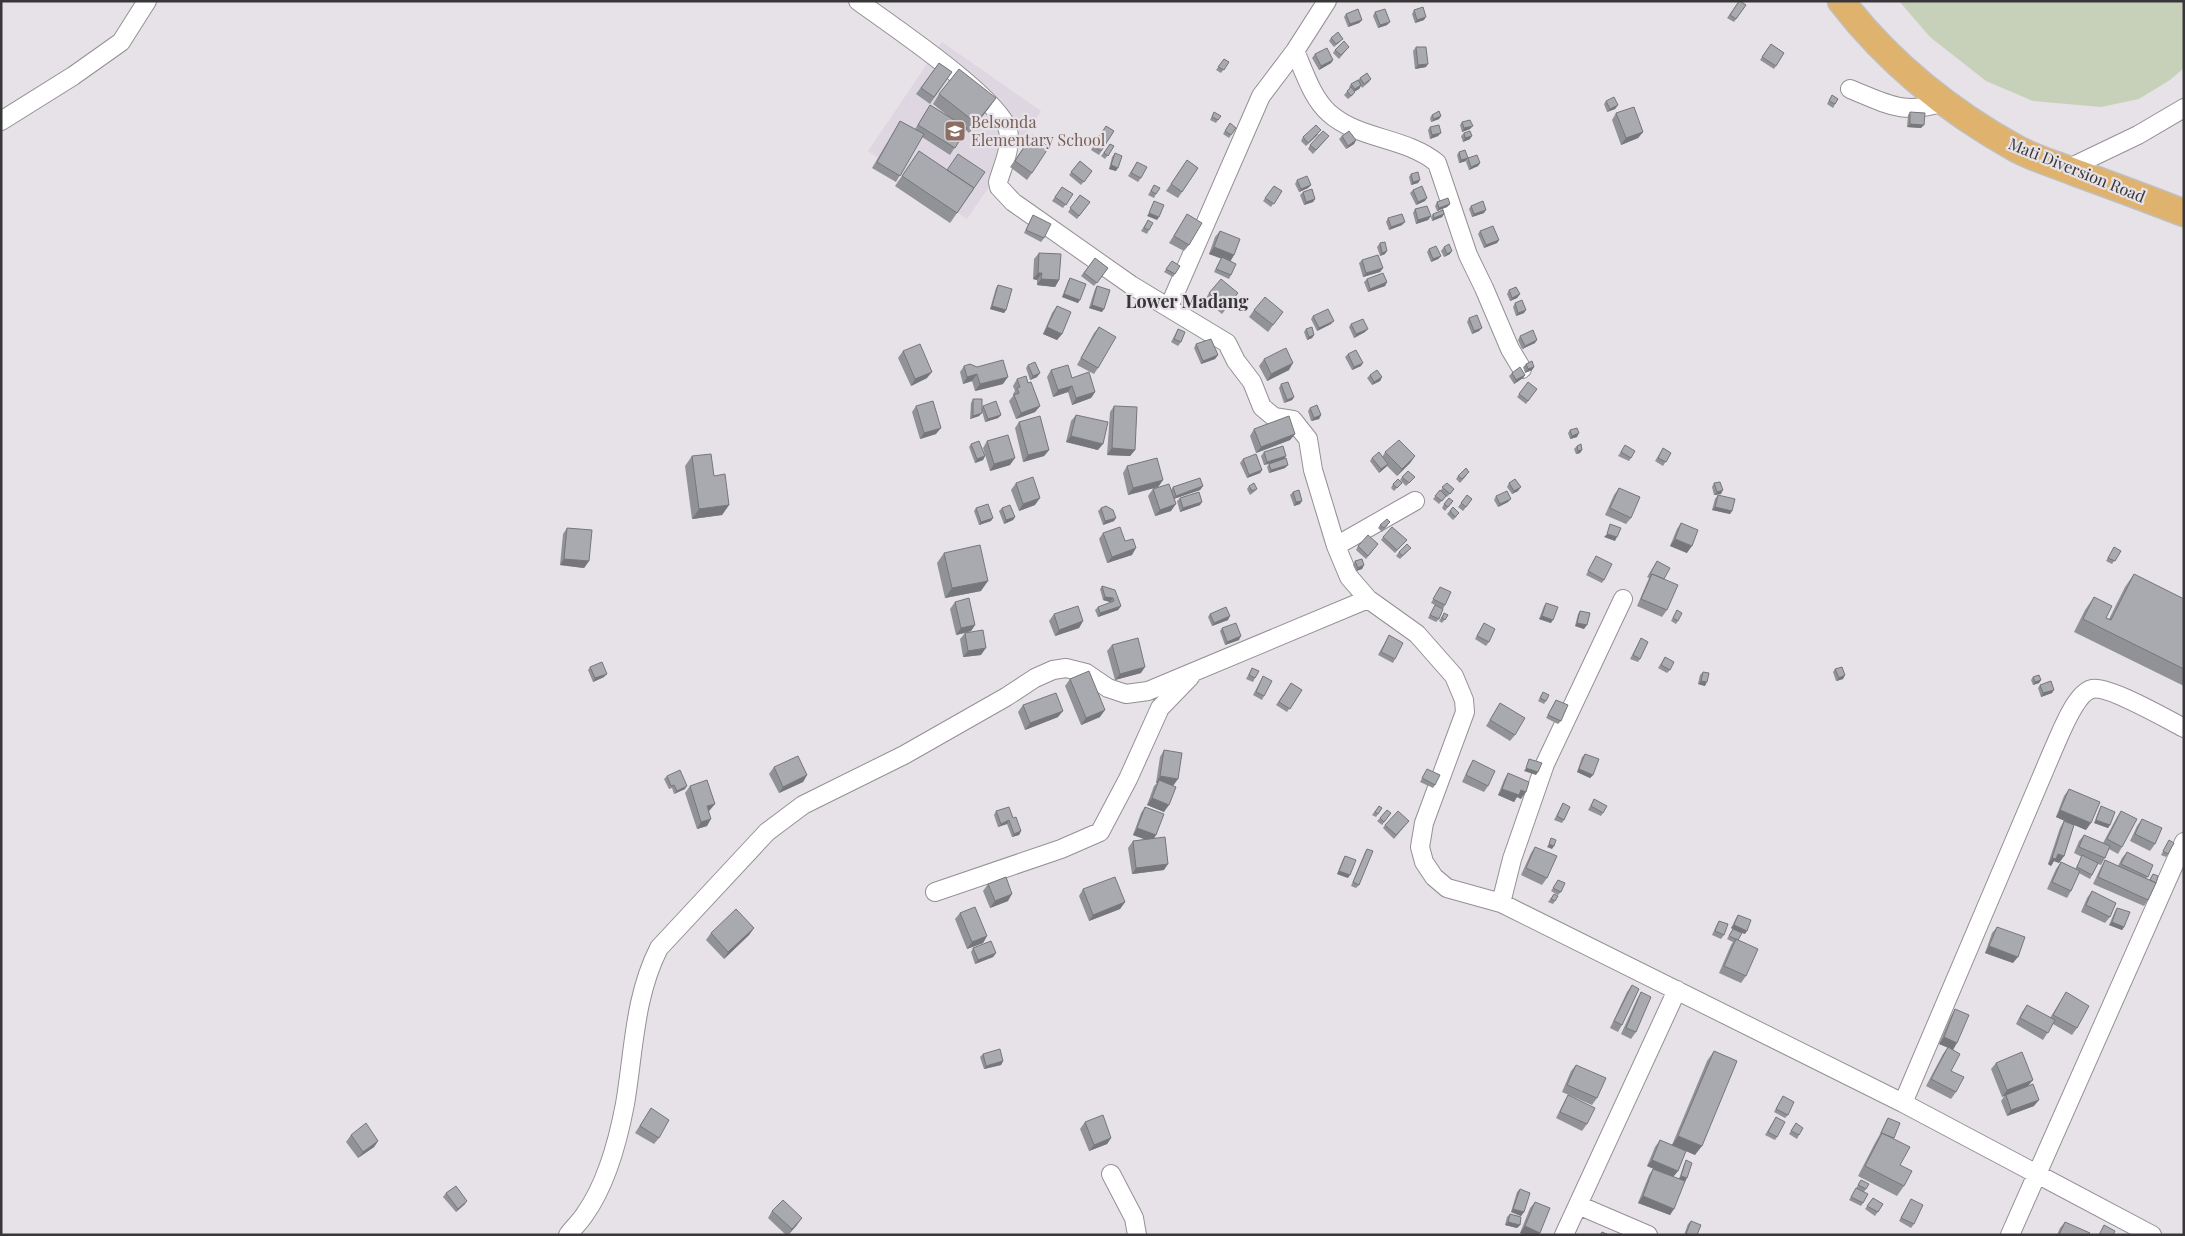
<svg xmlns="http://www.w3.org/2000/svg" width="2185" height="1236" font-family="'Playfair Display',serif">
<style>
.built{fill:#ded6e1}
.pitch{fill:#c7d1ba}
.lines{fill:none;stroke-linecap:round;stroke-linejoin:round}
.minor-casing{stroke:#949095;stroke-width:20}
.highway-casing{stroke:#bfbfbf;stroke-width:29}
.minor{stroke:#fff;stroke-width:18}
.highway{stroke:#dfb36e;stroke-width:26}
.wall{fill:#919296}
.shaded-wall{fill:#76777a}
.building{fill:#a9aaaf;stroke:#76777a}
.labels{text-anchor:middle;stroke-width:4.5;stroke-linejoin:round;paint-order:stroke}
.education-label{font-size:16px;fill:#785e54;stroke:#e6e2e7;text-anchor:start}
.street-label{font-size:16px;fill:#383638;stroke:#e6e2e7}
.neighbourhood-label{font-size:18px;font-weight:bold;fill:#383638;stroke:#e6e2e7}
</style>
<rect width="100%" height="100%" fill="#e6e2e7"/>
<!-- built -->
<path class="built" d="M942,42L1041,111L967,219L868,151Z"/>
<!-- pitch -->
<path class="pitch" d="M1899,1H2184V68L2170,80L2139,99L2101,107L2033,101L1986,81L1930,37Z"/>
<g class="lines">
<!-- minor casing -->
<g class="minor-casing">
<path id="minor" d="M858,1C888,23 1000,98 1008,130C1012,147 1003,165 998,182L999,187L1013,202L1131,285L1227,343L1236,361L1252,382L1262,407L1274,417L1293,420L1308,439L1313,470L1326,513L1336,546L1349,577L1368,599L1417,634L1454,676L1464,700L1465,712L1424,823L1420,847L1424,862L1434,877L1447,888L1501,903L1903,1103L2152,1235
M1295,51C1304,71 1312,98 1329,113C1359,140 1406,137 1437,163L1468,255L1484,288L1510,349L1522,369
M1850,89C1889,105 1903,115 1945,102
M1,121L73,76L121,42L147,1
M2067,169L2138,135L2184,108
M1169,307L1261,96L1295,51L1327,1
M1336,546L1415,501
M935,892L1061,849L1100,832L1128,779L1160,708L1190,677
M1501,903L1512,859L1545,764L1623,599
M1903,1103L2053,750C2060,735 2075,693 2092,689C2107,685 2167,719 2184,728
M1111,1174L1134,1218L1137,1235
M1578,1205L1648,1235
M568,1235C573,1228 580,1222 585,1214C607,1183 618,1141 625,1104C634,1051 634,997 659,948L767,832L803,805L904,755L1006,697L1035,678L1053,670L1066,668L1086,673L1108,688L1126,694L1148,691L1368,599
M1564,1235L1677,990
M2010,1235L2184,842"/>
</g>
<!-- highway casing -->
<g class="highway-casing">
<path id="highway" d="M1841,1C1888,62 1950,112 2017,149C2036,159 2057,165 2077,173C2113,186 2148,199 2184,213"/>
</g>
<!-- minor -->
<use href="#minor" class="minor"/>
<!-- highway -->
<use href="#highway" class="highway"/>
</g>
<!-- wall -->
<path class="wall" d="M1739,1L1746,5L1734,22L1727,18Z
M1414,10L1424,20L1415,23L1412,14Z
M1375,12L1387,25L1378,28L1373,16Z
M1346,14L1362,20L1359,23L1348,27L1344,17Z
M1331,38L1340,42L1334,47L1329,41Z
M1771,44L1784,53L1774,69L1760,60Z
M1349,47L1339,59L1333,53L1335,50Z
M1416,47L1426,67L1415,69L1413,51Z
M1315,54L1333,60L1331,63L1319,70L1312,58Z
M1224,59L1229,62L1221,73L1216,70Z
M939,63L952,72L930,104L916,94Z
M1360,78L1371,79L1369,82L1362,88L1361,86L1359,89L1355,91L1353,95L1348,99L1344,95L1350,88L1349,87L1351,84L1358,80Z
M939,94L996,98L969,133L966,130L950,155L922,137L896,182L872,168L900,121L915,129L930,105L948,116L933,104Z
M1832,95L1838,99L1833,108L1827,104Z
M1606,101L1618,105L1615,109L1607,112L1604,104Z
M1214,112L1218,120L1216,123L1210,120Z
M1910,112L1921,128L1907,127L1908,115Z
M1616,113L1643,132L1638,138L1621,145L1612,120Z
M1432,115L1441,116L1439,119L1431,122L1430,118Z
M1462,122L1470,129L1462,132L1460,125Z
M1230,123L1236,128L1229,138L1223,134Z
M1106,126L1114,131L1099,155L1091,150Z
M1430,127L1438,136L1430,139L1428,130Z
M1464,133L1470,139L1463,142L1461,136Z
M1319,134L1306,146L1301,141L1303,137Z
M1032,135V173L1027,180L1010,167Z
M1329,136L1313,154L1308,149L1310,145Z
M1342,136L1356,140L1354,144L1346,149L1339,139Z
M1110,144L1114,146L1105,159L1101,156Z
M919,151L974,189L950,223L895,186Z
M1459,152L1466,161L1459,163L1457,155Z
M1115,153L1116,171L1109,169L1112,157Z
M1468,158L1480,163L1478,166L1469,170L1466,162Z
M1187,160L1198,168L1178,198L1166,191Z
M1080,161L1092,171L1081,185L1069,175Z
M1137,162L1141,178L1138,182L1128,176Z
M1411,174L1420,180L1418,183L1411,185L1409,177Z
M1297,180L1311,185L1308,188L1299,192L1295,184Z
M1154,185L1156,194L1154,198L1148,195Z
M1274,186L1282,191L1271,207L1263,201Z
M1062,187L1073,194L1063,208L1052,201Z
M1413,190L1425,201L1416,205L1410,193Z
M1303,192L1315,199L1313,202L1304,205L1300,195Z
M1080,195L1090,202L1077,219L1068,212Z
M1437,202L1450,204L1447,207L1437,211L1435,206Z
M1471,206L1484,213L1472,217L1469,209Z
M1415,209L1431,216L1428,220L1416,224L1413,213Z
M1187,214L1189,245L1184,251L1169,243Z
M1433,214H1444L1442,217L1432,221L1431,217Z
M1033,215L1044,238L1041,242L1024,233Z
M1388,218L1402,225L1389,230L1386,222Z
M1148,220L1149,230L1147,234L1141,231Z
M1220,231L1234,255L1230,261L1231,275L1229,279L1214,272L1221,258L1209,254L1215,237Z
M1480,231L1499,240L1497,243L1484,248L1478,234Z
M1380,243L1385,254L1380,256L1377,247Z
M1444,247L1450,254L1444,257L1441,251Z
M1429,249L1441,256L1438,259L1431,262L1427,252Z
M1039,253L1059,280L1055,287L1037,285V280L1033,279L1034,259Z
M1095,258L1108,268L1094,286L1081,276Z
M1362,260L1383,268L1380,272L1363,277L1359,263Z
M1172,261L1180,266L1173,277L1164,272Z
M1070,278L1078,303L1062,297L1068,281Z
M1367,279L1387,282L1385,286L1368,292L1364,282Z
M998,285L1006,310L1004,313L990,309L996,288Z
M1097,286L1102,312L1089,308L1095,289Z
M1509,290L1520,294L1517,298L1510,301L1507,294Z
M1209,293H1238L1222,314L1205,300Z
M1515,303L1524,313L1516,316L1513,307Z
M1057,306L1062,334L1057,340L1043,334L1052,313Z
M1254,310L1283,312L1268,332L1249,317Z
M1313,316L1331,324L1317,331L1311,319Z
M1469,318L1479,331L1472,334L1467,322Z
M1351,324L1365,332L1354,338L1349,327Z
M1099,327L1098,368L1094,374L1077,365L1094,333Z
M1178,329L1181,342L1178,346L1171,342Z
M1306,329L1314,335L1312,338L1307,340L1304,332Z
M1520,336L1535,343L1522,349L1518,340Z
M1196,344L1218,355L1215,359L1201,364L1194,348Z
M903,351L927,378L911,386L898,358Z
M1348,354L1361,366L1352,370L1345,357Z
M1264,359L1289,370L1267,381L1259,366Z
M1526,364L1534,367L1532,370L1525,373L1523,367Z
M1028,365L1037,377L1030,380L1026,368Z
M964,366L1003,384L975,391L972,381L963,384L960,372Z
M1051,370L1072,378L1095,392L1091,398L1072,405L1068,392L1053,397L1047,377Z
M1512,373L1525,375L1523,378L1514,384L1509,376Z
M1370,375L1382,377L1380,381L1372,385L1367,378Z
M1017,379L1028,383L1040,406L1035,412L1016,419L1009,401L1013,396V394L1015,391L1013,386Z
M1528,382L1537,389L1526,404L1517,397Z
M1281,384L1294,397L1292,400L1284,403L1279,388Z
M973,399L982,408L983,406L1001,415L998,418L985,422L982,411L979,416L970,419L971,403Z
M916,406L936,434L920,439L912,412Z
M1114,406L1135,450L1130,456L1107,455L1110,412Z
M1310,408L1321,415L1319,419L1311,421L1308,411Z
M1076,415L1098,450L1066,442L1071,421Z
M1019,422L1049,450L1044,456L1023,462L1015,428Z
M1254,429L1295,434L1290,440L1256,453L1250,436Z
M1570,430L1577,437L1570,439L1568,433Z
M987,441L1010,465L990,471L983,448Z
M971,444L985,456L983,460L975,463L969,447Z
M1625,445L1631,458L1629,461L1618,456Z
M1577,446L1582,450L1580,453L1576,454L1574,449Z
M1663,448L1671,453L1663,466L1655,461Z
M1264,452L1286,456L1284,459L1285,468L1269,473L1267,467L1269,464L1264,465L1261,456Z
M1385,452L1415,456L1410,463L1397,476L1387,466L1379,473L1370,461L1372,458L1383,456Z
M692,456L714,476L729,505L722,515L692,519L685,466Z
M1243,459L1262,470L1260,473L1247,478L1240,463Z
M1127,466L1163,480L1158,487L1128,495L1123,473Z
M1467,475L1460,483L1456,479L1458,476Z
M1402,477L1412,480L1406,486L1400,480Z
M1016,483L1035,505L1019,511L1011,490Z
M1402,483L1394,491L1391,488L1393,484Z
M1447,483L1454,489L1447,497L1446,496L1439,504L1433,499Z
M1509,483L1518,491L1512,494L1507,487Z
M1714,483L1721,494L1714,495L1712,487Z
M1203,486L1200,490L1174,499L1171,511L1155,516L1148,496L1153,489L1171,490L1173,487Z
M1249,486L1257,489L1254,492L1250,495L1247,489Z
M1619,488L1631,518L1626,524L1605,515L1614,495Z
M1293,492L1300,504L1294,506L1290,495Z
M1467,495L1472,499L1463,511L1458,507Z
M1718,495L1732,511L1730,514L1712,510L1715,499Z
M1496,496L1508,502L1498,507L1494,500Z
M1180,498L1200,505L1180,512L1177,501Z
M1453,501L1445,511L1442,508L1444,504Z
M1453,507L1457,516L1453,520L1447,514Z
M976,508L991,521L979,525L974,511Z
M1002,508L1015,517L1013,520L1004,524L999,511Z
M1101,508L1114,521L1103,525L1098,511Z
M1681,523L1687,553L1670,546L1677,529Z
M1380,525H1388L1382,532L1378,528Z
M567,528L589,561L584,568L560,565L563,534Z
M1103,533L1125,541L1132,555L1107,563L1099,539Z
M1383,537L1407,540L1395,553L1381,540Z
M1378,544L1366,559L1356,550L1358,546Z
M2114,547L2121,551L2112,564L2106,561Z
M1408,551L1400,559L1396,556L1399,552Z
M944,553L981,591L945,598L937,563Z
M1596,556L1604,580L1602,583L1586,575Z
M1355,561L1364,565L1362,569L1356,571L1353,565Z
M1657,561L1664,579L1667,610L1662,617L1637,606L1649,578L1647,577Z
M2134,574L2184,599V686L2074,632L2085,610L2094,597L2106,618L2109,619L2125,587Z
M1102,586L1121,606L1118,610L1098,617L1095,610L1098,607L1111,603L1110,602L1103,600L1100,589Z
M1440,587L1445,605L1443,609L1431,603Z
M955,602L975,625L971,631L965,633L981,655L963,657L960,639L965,633L956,635L950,609Z
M1546,603L1551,623L1539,619L1544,606Z
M1435,605L1439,619L1436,622L1428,618Z
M1677,610L1678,621L1676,624L1671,621Z
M1580,611L1584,629L1575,626L1578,614Z
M1444,613L1448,615L1442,623L1439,621Z
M1054,614L1083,621L1079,628L1055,636L1049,621Z
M1210,614L1228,620L1212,626L1208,617Z
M1484,623L1489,642L1486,646L1475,639Z
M1222,628L1239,640L1225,645L1220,631Z
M1389,635L1395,659L1393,663L1378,655Z
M1641,638L1640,659L1638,662L1630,659Z
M1112,645L1141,673L1115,680L1107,651Z
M1665,657L1670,670L1667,673L1658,668Z
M590,667L604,677L593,682L588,670Z
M1252,668L1255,678L1253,682L1246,679Z
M1835,669L1845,675L1843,679L1836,681L1833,672Z
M1703,672L1705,686L1698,684L1700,675Z
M1263,676L1264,696L1262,700L1253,695Z
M2033,677L2041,680L2039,683L2033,685L2031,680Z
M1070,679L1100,717L1081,725L1065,686Z
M1291,683L1302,690L1287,712L1276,705Z
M2040,685L2052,693L2041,697L2038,688Z
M1543,692L1546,701L1544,704L1538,701Z
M1556,700L1561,721L1558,724L1546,718Z
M1500,703L1515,735L1510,741L1486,726Z
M1023,705L1058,717L1025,730L1018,712Z
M1164,750L1173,786L1164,812L1147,805L1154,786L1157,783H1156L1160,757Z
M1585,754L1593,775L1590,778L1577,772L1582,757Z
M1473,760L1488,786L1484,792L1462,782L1469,767Z
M774,767L807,775L803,782L779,793L769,774Z
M1427,769L1435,785L1433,788L1420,782Z
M1508,773L1521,799L1517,797L1514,802L1498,795L1504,780Z
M667,776L685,789L674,794L672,788L669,789L664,779Z
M690,786L710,810L709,811L707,826L697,829L685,793Z
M2069,789L2086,830L2074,825L2064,856L2059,863L2054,861L2051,866L2048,864L2060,828L2064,821L2069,823L2056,817L2064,796Z
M1594,799L1603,813L1601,816L1588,810Z
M1563,803L1564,820L1562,823L1554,820Z
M1379,806L1382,808L1376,817L1372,815Z
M2101,806L2110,825L2108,828L2094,823L2099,810Z
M1145,807L1156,835L1154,838L1164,870L1132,874L1128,848L1133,841L1145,839L1133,835L1141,813Z
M996,811L1013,818L1021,831L1019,835L1012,837L1007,824L998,827L994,815Z
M2121,811L2122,847L2118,854L2109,849L2105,858L2101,865L2098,864L2090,879L2079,873L2071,891L2067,898L2047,889L2056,869L2061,862L2075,869L2082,857L2074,853L2079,841L2084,835L2103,843L2117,817Z
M1391,813L1382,825L1377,821L1380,818Z
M2142,819L2155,844L2150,851L2130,841L2137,826Z
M1409,821L1394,839L1383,828L1385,825Z
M2169,840L2168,854L2166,857L2161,855Z
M1535,847L1547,878L1542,885L1521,875L1531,853Z
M1367,849L1359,885L1356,888L1351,886L1365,852Z
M2127,852L2148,877L2146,878L2149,880L2153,874L2148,900L2144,906L2093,884L2101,867L2105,860L2118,866L2122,858Z
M1345,856L1348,878L1337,874L1343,859Z
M1558,880L1561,892L1558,895L1551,891Z
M988,884L1008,901L990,908L983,891Z
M1083,889L1125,902L1120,909L1089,921L1079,896Z
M2092,891L2110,917L2105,923L2081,912L2087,898Z
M1554,894L1555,901L1553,904L1548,902Z
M2117,908L2124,927L2122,930L2109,925L2115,911Z
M960,913L987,936L983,943L967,949L955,919Z
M1738,915L1745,934L1735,930L1738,940L1746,976L1741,983L1719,973L1731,945L1733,942L1727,939L1733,929L1731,928L1736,918Z
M1719,921L1724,935L1721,939L1712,935L1717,924Z
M1997,927L2013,963L1985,953L1992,933Z
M754,928L749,935L724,959L706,940L711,933Z
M973,948L996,953L993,957L975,964L971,952Z
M1632,985L1622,1025L1618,1032L1610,1028L1627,992Z
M1641,992L1636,1032L1631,1039L1621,1034L1637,999Z
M2066,992L2077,1028L2072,1035L2053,1024L2043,1040L2016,1024L2022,1012L2027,1005L2050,1018Z
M1955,1009L1953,1050L1948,1048L1951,1071L1956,1092L1951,1099L1926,1086L1943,1054L1948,1047L1939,1044L1951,1016Z
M1714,1051L1695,1155L1686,1151L1678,1171L1673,1177L1679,1179L1684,1164L1686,1160L1685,1182L1670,1215L1638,1203L1649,1175L1653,1169H1654L1647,1166L1655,1147L1660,1140L1672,1145L1707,1061Z
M983,1054L1003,1061L1001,1065L984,1069L980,1057Z
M1996,1063L2028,1086L2034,1106L2007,1116L2001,1101L2005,1095L2002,1097L1991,1069Z
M1576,1065L1597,1098L1592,1105L1562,1092L1571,1071Z
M1568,1095L1587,1124L1582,1131L1556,1118L1564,1102Z
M1783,1096L1788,1115L1785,1118L1774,1112Z
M651,1108L659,1138L654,1144L635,1133Z
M1776,1117L1777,1137L1775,1140L1765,1135Z
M1888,1118L1900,1165L1904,1186L1897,1196L1858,1176L1875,1143L1879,1136L1886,1121Z
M1085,1122L1111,1138L1107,1144L1089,1151L1080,1129Z
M1796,1123L1799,1135L1797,1139L1789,1134Z
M351,1135L378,1141L374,1147L358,1158L346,1142Z
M1861,1180L1866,1189L1864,1192L1863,1203L1861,1206L1849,1200Z
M1520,1189L1524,1212L1521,1216L1511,1212L1517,1192Z
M446,1193L465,1204L456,1212L443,1197Z
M1873,1198L1883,1204L1875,1216L1865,1209Z
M1911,1199L1914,1224L1911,1228L1899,1221Z
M1535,1202L1539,1235H1525L1520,1233L1530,1208Z
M772,1211L797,1225L788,1235H786L768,1218Z
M1510,1214L1520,1225L1517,1228L1505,1225L1507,1217Z
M1691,1221L1697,1235H1684L1688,1224Z
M2065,1222L2089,1235H2057L2060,1228Z"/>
<!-- shaded-wall -->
<path class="shaded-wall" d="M1426,17L1424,20L1415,23L1417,20Z
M1362,20L1359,23L1348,27L1350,24Z
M1390,22L1387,25L1378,28L1380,25Z
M1333,60L1331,63L1319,70L1321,66Z
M1428,64L1426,67L1415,69L1418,65Z
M1361,85L1359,89L1352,93L1355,89Z
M996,98L989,108L969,133L976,123Z
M1618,105L1615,109L1607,112L1610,109Z
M1441,116L1439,119L1431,122L1434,119Z
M1910,124L1924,125L1921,128L1907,127Z
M1473,126L1470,129L1462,132L1464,128Z
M1643,132L1638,138L1621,145L1626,138Z
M1441,133L1438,136L1430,139L1432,135Z
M1472,136L1470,139L1463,142L1465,138Z
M1356,140L1354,144L1346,149L1348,146Z
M1468,158L1466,161L1459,163L1461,160Z
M1480,163L1478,166L1469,170L1471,167Z
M1111,165L1118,168L1116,171L1109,169Z
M1420,180L1418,183L1411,185L1413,182Z
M1311,185L1308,188L1299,192L1301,189Z
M1427,198L1425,201L1416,205L1418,202Z
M1315,199L1313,202L1304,205L1306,202Z
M1450,204L1447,207L1437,211L1439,208Z
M1486,210L1484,213L1472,217L1474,214Z
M1149,213L1159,217L1157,220L1147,216Z
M1444,214L1442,217L1432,221L1434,218Z
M1431,216L1428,220L1416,224L1418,220Z
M1405,222L1402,225L1389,230L1391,227Z
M1499,240L1497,243L1484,248L1486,245Z
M1214,247L1234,255L1230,262L1209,254Z
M1387,251L1385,254L1380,256L1382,253Z
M1452,251L1450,254L1444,257L1447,254Z
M1441,256L1438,259L1431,262L1433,259Z
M1383,268L1380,272L1363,277L1366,273Z
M1038,273H1042L1037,280L1033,279Z
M1041,279L1059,280L1055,287L1037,285Z
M1387,282L1385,286L1368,292L1370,289Z
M1064,294L1080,300L1078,303L1062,297Z
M1520,294L1517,298L1510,301L1512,298Z
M1092,305L1104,309L1102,312L1089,308Z
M992,306L1006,310L1004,313L990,309Z
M1526,310L1524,313L1516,316L1518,313Z
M1334,321L1331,324L1317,331L1319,328Z
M1047,327L1062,334L1057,340L1043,334Z
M1482,328L1479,331L1472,334L1474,331Z
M1368,329L1365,332L1354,338L1356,334Z
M1314,335L1312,338L1307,340L1309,337Z
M1537,340L1535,343L1522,349L1525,346Z
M1218,355L1215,359L1201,364L1203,361Z
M1293,363L1289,370L1267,381L1271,374Z
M1363,363L1361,366L1352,370L1354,367Z
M1534,367L1532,370L1525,373L1528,369Z
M932,372L927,378L911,386L915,379Z
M1040,373L1037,377L1030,380L1033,376Z
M977,374L972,381L963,384L967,377Z
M1525,375L1523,378L1514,384L1516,380Z
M1008,377L1003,384L975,391L980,384Z
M1382,377L1380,381L1372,385L1374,382Z
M1072,386L1068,392L1053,397L1058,390Z
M1095,392L1091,398L1072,405L1076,398Z
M1294,397L1292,400L1284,403L1287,400Z
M1040,406L1035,412L1016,419L1021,413Z
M982,413L979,416L970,419L973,416Z
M1001,415L998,418L985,422L988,419Z
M1321,415L1319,419L1311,421L1314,418Z
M941,428L936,434L920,439L924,433Z
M1579,433L1577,437L1570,439L1572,436Z
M1295,434L1290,440L1256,453L1261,447Z
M1071,436L1103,444L1098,450L1066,442Z
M1112,448L1135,450L1130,456L1107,455Z
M1049,450L1044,456L1023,462L1028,455Z
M1582,450L1580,453L1576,454L1578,451Z
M985,456L983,460L975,463L977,459Z
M1286,456L1284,459L1264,465L1267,462Z
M1415,456L1410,463L1397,476L1402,469Z
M1015,458L1010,465L990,471L994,464Z
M1388,464L1386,467L1379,473L1381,469Z
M1288,465L1285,468L1269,473L1271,470Z
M1262,470L1260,473L1247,478L1249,475Z
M1163,480L1158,487L1128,495L1133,488Z
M1203,486L1200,490L1173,499L1176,496Z
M1521,487L1518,491L1512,494L1514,491Z
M1723,490L1721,494L1714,495L1717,492Z
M1040,498L1035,505L1019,511L1023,504Z
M1511,499L1508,502L1498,507L1500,504Z
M1302,501L1300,504L1294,506L1296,502Z
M1202,502L1200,505L1180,512L1183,508Z
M1176,504L1171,511L1155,516L1160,510Z
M729,505L722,515L692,519L699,509Z
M1715,507L1732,511L1730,514L1712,510Z
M1015,517L1013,520L1004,524L1006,520Z
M993,518L991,521L979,525L981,522Z
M1116,518L1114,521L1103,525L1105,521Z
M1607,534L1617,537L1615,541L1604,537Z
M1675,539L1692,546L1687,553L1670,546Z
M1136,548L1132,555L1107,563L1112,557Z
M564,559L589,561L584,568L560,565Z
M1364,565L1362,569L1356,571L1358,568Z
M988,581L981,591L945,598L952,588Z
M1105,597L1113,598L1110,602L1103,600Z
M1121,606L1118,610L1098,617L1100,613Z
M1230,616L1228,620L1212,626L1214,623Z
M1542,616L1553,620L1551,623L1539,619Z
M1083,621L1079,628L1055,636L1059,630Z
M1577,623L1587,625L1584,629L1575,626Z
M975,625L971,631L956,635L961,628Z
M1241,636L1239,640L1225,645L1227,642Z
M986,648L981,655L963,657L968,651Z
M1145,667L1141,673L1115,680L1120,674Z
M607,674L604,677L593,682L595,678Z
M1845,675L1843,679L1836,681L1839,678Z
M2041,680L2039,683L2033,685L2035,682Z
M1701,681L1707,682L1705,686L1698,684Z
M2054,690L2052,693L2041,697L2043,693Z
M1105,710L1100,717L1081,725L1086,718Z
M1063,711L1058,717L1025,730L1030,723Z
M1526,768L1538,772L1536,775L1524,771Z
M1579,769L1593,775L1590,778L1577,772Z
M807,775L803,782L779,793L783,787Z
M1160,776L1178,779L1173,786L1159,780L1157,783H1156Z
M687,786L685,789L674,794L677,791Z
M1502,789L1521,790L1526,792L1521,799L1517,797L1514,802L1498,795Z
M1152,798L1169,805L1164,812L1147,805Z
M715,804L710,810L703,813L707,806Z
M2060,810L2091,823L2086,830L2056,817Z
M711,819L707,826L697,829L701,822Z
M1009,820L1007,824L998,827L1001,824Z
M2096,820L2110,825L2108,828L2094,823Z
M1137,828L1156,835L1152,842L1133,835Z
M1021,831L1019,835L1012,837L1014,834Z
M1549,844L1554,846L1552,849L1547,847Z
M2058,854L2064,856L2059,863L2054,861L2051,866L2048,864L2052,858Z
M1168,864L1164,870L1132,874L1136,868Z
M1339,871L1350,875L1348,878L1337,874Z
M1012,894L1008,901L990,908L995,901Z
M1125,902L1120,909L1089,921L1093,915Z
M2112,922L2124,927L2122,930L2109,925Z
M1734,925L1747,931L1745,934L1731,928Z
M754,928L749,935L724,959L728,952Z
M987,936L983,943L967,949L972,942Z
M1989,946L2018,957L2013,963L1985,953Z
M996,953L993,957L975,964L978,960Z
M1944,1037L1957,1043L1953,1050L1939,1044Z
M1003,1061L1001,1065L984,1069L986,1066Z
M2033,1080L2028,1086L2002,1097L2007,1090Z
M2039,1100L2034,1106L2007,1116L2011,1110Z
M1678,1136L1702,1146L1695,1155L1672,1145Z
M1111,1138L1107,1144L1089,1151L1094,1145Z
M378,1141L374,1147L358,1158L363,1152Z
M1652,1160L1678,1171L1673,1177L1647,1166Z
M1681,1176L1687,1178L1685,1182L1678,1180Z
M1643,1196L1674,1209L1670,1215L1638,1203Z
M467,1201L465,1204L456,1212L458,1209Z
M1513,1209L1524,1212L1521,1216L1511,1212Z
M802,1218L797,1225L788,1235L792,1229Z
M1508,1222L1520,1225L1517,1228L1505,1225Z
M1525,1226L1540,1233L1539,1235H1525L1520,1233Z"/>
<!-- building -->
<path class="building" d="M1739,1H1740L1746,5L1736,19L1730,15Z
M1423,7L1426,17L1417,20L1414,10Z
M1358,9L1362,20L1350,24L1346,14Z
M1385,9L1390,22L1380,25L1375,12Z
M1338,32L1343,39L1336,44L1331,38Z
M1344,41L1349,47L1341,55L1335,50Z
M1771,44L1784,53L1776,66L1762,57Z
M1416,47H1426L1428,64L1418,65Z
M1327,48L1333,60L1321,66L1315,54Z
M1224,59L1229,62L1224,70L1218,67Z
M939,63L952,72L934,97L921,88Z
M959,69L996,98L976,123L939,94Z
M1367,73L1371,79L1364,84L1360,78Z
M1358,80L1361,85L1355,89L1351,84Z
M1351,87L1355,92L1351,96L1347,91Z
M1832,95L1838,99L1835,104L1829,101Z
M1614,97L1618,105L1610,109L1606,101Z
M930,105L967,128L955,148L918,125Z
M1634,107L1643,132L1626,138L1616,113Z
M1439,111L1441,116L1434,119L1432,115Z
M1214,112L1221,116L1218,120L1212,117Z
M1910,112L1925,113L1924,125L1910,124Z
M1470,120L1473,126L1464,128L1462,122Z
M900,121L924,134L900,176L877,162Z
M1230,123L1236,128L1231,135L1225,131Z
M1316,125L1321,130L1308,143L1303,137Z
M1439,125L1441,133L1432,135L1430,127Z
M1106,126L1114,131L1101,151L1093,146Z
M1323,131L1329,136L1316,150L1310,145Z
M1349,131L1356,140L1348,146L1342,136Z
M1470,131L1472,136L1465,138L1464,133Z
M1032,135L1049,147L1032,173L1015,161Z
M1110,144L1114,146L1108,156L1104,153Z
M1465,150L1468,158L1461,160L1459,152Z
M919,151L974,188L957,213L902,176Z
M1115,153L1122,156L1118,168L1111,165Z
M958,154L985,172L974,188L947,170Z
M1477,155L1480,163L1471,167L1468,158Z
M1187,160L1198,168L1182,192L1171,184Z
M1080,161L1092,171L1084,182L1071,172Z
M1137,162L1147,167L1141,178L1131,173Z
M1418,172L1420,180L1413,182L1411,174Z
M1307,176L1311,185L1301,189L1297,180Z
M1154,185L1160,188L1156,194L1151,191Z
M1274,186L1282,191L1274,204L1265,198Z
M1422,186L1427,198L1418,202L1413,190Z
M1062,187L1073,194L1066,205L1055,197Z
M1312,189L1315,199L1306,202L1303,192Z
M1080,195L1090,202L1079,216L1070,208Z
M1448,198L1450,204L1439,208L1437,202Z
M1154,201L1164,205L1159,217L1149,213Z
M1483,201L1486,210L1474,214L1471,206Z
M1427,206L1431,216L1418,220L1415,209Z
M1443,210L1444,214L1434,218L1433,214Z
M1187,214L1202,223L1189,245L1174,236Z
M1402,214L1405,222L1391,227L1388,218Z
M1033,215L1051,224L1044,238L1026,230Z
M1148,220L1153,223L1149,230L1144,228Z
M1493,226L1499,240L1486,245L1480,231Z
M1220,231L1240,239L1234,255L1214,247Z
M1385,242L1387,251L1382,253L1380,243Z
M1449,244L1452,251L1447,254L1444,247Z
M1436,246L1441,256L1433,259L1429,249Z
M1039,253L1061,254L1059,280L1041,279L1042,273H1038Z
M1378,255L1383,268L1366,273L1362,260Z
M1222,257L1236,264L1231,275L1216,269Z
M1095,258L1108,268L1097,283L1084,273Z
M1172,261L1180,266L1175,274L1166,269Z
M1383,273L1387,282L1370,289L1367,279Z
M1070,278L1086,284L1080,300L1064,294Z
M1221,279L1238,293L1226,307L1209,293Z
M998,285L1012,289L1006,310L992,306Z
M1097,286L1110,290L1104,309L1092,305Z
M1516,287L1520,294L1512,298L1509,290Z
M1265,297L1283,312L1273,325L1254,310Z
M1522,300L1526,310L1518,313L1515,303Z
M1057,306L1071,312L1062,334L1047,327Z
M1328,309L1334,321L1319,328L1313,316Z
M1477,315L1482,328L1474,331L1469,318Z
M1363,319L1368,329L1356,334L1351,324Z
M1099,327L1116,337L1098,368L1081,358Z
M1312,327L1314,335L1309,337L1306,329Z
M1178,329L1185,332L1181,342L1174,339Z
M1533,330L1537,340L1525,346L1520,336Z
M1211,339L1218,355L1203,361L1196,344Z
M920,344L932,372L915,379L903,351Z
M1286,348L1293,363L1271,374L1264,359Z
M1356,350L1363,363L1354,367L1348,354Z
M1003,360L1008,377L980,384L977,374L967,377L964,366L970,364L977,367Z
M1532,361L1534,367L1528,369L1526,364Z
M1035,362L1040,373L1033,376L1028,365Z
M1068,365L1072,378L1089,372L1095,392L1076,398L1072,386L1058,390L1051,370Z
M1520,367L1525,375L1516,380L1512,373Z
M1377,370L1382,377L1374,382L1370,375Z
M1026,376L1028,383L1031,382L1040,406L1021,413L1014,395L1019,393L1017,388L1020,387L1017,379Z
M1288,382L1294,397L1287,400L1281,384Z
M1528,382L1537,389L1528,401L1519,394Z
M973,399H982V413L973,416Z
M933,401L941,428L924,433L916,406Z
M996,401L1001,415L988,419L983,406Z
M1317,405L1321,415L1314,418L1310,408Z
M1114,406L1137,407L1135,450L1112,448Z
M1076,415L1108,422L1103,444L1071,436Z
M1040,416L1049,450L1028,455L1019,422Z
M1289,416L1295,434L1261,447L1254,429Z
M1577,428L1579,433L1572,436L1570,430Z
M1008,435L1015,458L994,464L987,441Z
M1399,440L1415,456L1402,469L1385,452Z
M979,441L985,456L977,459L971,444Z
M1581,444L1582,450L1578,451L1577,446Z
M1625,445L1635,451L1631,458L1621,452Z
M1283,446L1286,456L1267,462L1264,452Z
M1663,448L1671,453L1666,462L1658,458Z
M1379,452L1388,464L1381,469L1372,458Z
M711,454L714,476L725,474L729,505L699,509L692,456Z
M1256,454L1262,470L1249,475L1243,459Z
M1157,458L1163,480L1133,488L1127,466Z
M1286,458L1288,465L1271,470L1269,464Z
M1466,468L1469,472L1462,479L1458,476Z
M1408,471L1415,477L1409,483L1402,477Z
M1033,477L1040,498L1023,504L1016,483Z
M1200,478L1203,486L1176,496L1173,487Z
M1398,479L1402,483L1397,488L1393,484Z
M1515,479L1521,487L1514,491L1509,483Z
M1720,482L1723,490L1717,492L1714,483Z
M1254,483L1257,489L1252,491L1249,486Z
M1447,483L1454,489L1450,494L1442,487Z
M1169,484L1176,504L1160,510L1153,489Z
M1619,488L1640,497L1631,518L1610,508Z
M1299,490L1302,501L1296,502L1293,492Z
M1440,490L1446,496L1442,501L1435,496Z
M1507,491L1511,499L1500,504L1496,496Z
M1199,492L1202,502L1183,508L1180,498Z
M1467,495L1472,499L1466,507L1461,503Z
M1718,495L1735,499L1732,511L1715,507Z
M1449,498L1453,501L1448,507L1444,504Z
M988,504L993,518L981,522L976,508Z
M1010,505L1015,517L1006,520L1002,508Z
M1106,506L1113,510L1116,518L1105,521L1101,508Z
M1453,507L1459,513L1455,517L1450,511Z
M1387,519L1390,522L1384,528L1380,525Z
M1681,523L1698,530L1692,546L1675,539Z
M1610,524L1621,528L1617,537L1607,534Z
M1120,527L1125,541L1133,539L1136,548L1112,557L1103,533Z
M1392,527L1407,540L1397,550L1383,537Z
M567,528L592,530L589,561L564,559Z
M1368,535L1378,544L1368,556L1358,546Z
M1407,544L1411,548L1402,556L1399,552Z
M980,545L988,581L952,588L944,553Z
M2114,547L2121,551L2115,561L2108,558Z
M1596,556L1612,564L1604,580L1588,571Z
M1362,559L1364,565L1358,568L1355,561Z
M1657,561L1670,568L1664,579L1652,574V575L1650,574Z
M1652,574L1678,585L1667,610L1641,599Z
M2134,574L2184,599V669L2083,619L2094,597L2112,606L2106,618L2111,620Z
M1102,586L1115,590L1121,606L1100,613L1098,607L1114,601L1113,598L1105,597Z
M1440,587L1451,592L1445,605L1433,599Z
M969,598L975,625L961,628L955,602Z
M1546,603L1558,607L1553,620L1542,616Z
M1435,605L1443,609L1439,619L1430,615Z
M1078,606L1083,621L1059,630L1054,614Z
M1226,607L1230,616L1214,623L1210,614Z
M1677,610L1682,613L1678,621L1673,618Z
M1580,611L1590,613L1587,625L1577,623Z
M1444,613L1448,615L1445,620L1442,618Z
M1236,623L1241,636L1227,642L1222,628Z
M1484,623L1495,629L1489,642L1477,636Z
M983,630L986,648L968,651L965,633Z
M1389,635L1403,643L1395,659L1381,652Z
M1138,638L1145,667L1120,674L1112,645Z
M1641,638L1648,642L1640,659L1633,655Z
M1665,657L1674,662L1670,670L1661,665Z
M602,662L607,674L595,678L590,667Z
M1842,667L1845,675L1839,678L1835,669Z
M1252,668L1259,671L1255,678L1249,675Z
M1089,671L1105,710L1086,718L1070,679Z
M1703,672L1709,673L1707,682L1701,681Z
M2039,675L2041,680L2035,682L2033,677Z
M1263,676L1272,681L1264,696L1256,692Z
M2051,681L2054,690L2043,693L2040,685Z
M1291,683L1302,690L1290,709L1279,702Z
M1543,692L1549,695L1546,701L1540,698Z
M1056,693L1063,711L1030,723L1023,705Z
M1556,700L1568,705L1561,721L1548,715Z
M1500,703L1525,718L1515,735L1490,720Z
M1164,750L1182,753L1178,779L1160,776Z
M1585,754L1599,759L1593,775L1579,769Z
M798,756L807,775L783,787L774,767Z
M1529,759L1542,763L1538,772L1526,768Z
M1473,760L1495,771L1488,786L1466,775Z
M1427,769L1440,775L1435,785L1422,778Z
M680,770L687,786L677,791L674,785L671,786L667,776Z
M1508,773L1529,782L1526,792L1521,790L1519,795L1502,789Z
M707,780L715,804L707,806L711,819L701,822L690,786Z
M1159,780L1176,787L1169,805L1152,798Z
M2069,789L2100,802L2091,823L2060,810Z
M1594,799L1607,806L1603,813L1591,806Z
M1563,803L1570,807L1564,820L1557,816Z
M1379,806L1382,808L1378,814L1375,812Z
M2101,806L2115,812L2110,825L2096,820Z
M1009,807L1013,818L1016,817L1021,831L1014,834L1009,820L1001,824L996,811Z
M1145,807L1164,814L1156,835L1137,828Z
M1387,810L1391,813L1384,822L1380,818Z
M1398,811L1409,821L1396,835L1385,825Z
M2121,811L2137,819L2122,847L2107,839Z
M2142,819L2162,828L2155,844L2135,834Z
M2064,821L2074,825L2064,856L2058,854L2056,859L2052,858Z
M2084,835L2110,846L2105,858L2079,847Z
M1165,837L1168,864L1136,868L1133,841Z
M1551,838L1556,840L1554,846L1549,844Z
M2169,840L2174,843L2168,854L2163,851Z
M1535,847L1557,856L1547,878L1526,868Z
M1367,849L1373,851L1359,885L1353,882Z
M2127,852L2153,865L2148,877L2121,864Z
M2082,855L2098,863L2092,875L2077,867Z
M1345,856L1356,860L1350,875L1339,871Z
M2105,860L2156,883L2148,900L2098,877Z
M2061,862L2080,871L2071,891L2052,882Z
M2153,874L2158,876L2156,883L2150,880Z
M1006,877L1012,894L995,901L988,884Z
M1115,877L1125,902L1093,915L1083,889Z
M1558,880L1565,883L1561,892L1553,888Z
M2092,891L2116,903L2110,917L2086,905Z
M1554,894L1558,896L1555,901L1551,899Z
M975,907L987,936L972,942L960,913Z
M2117,908L2130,912L2124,927L2112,922Z
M736,909L754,928L728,952L711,933Z
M1738,915L1751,920L1747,931L1734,925Z
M1719,921L1728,924L1724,935L1715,931Z
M1997,927L2025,937L2018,957L1989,946Z
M1733,929L1742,933L1738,940L1729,936Z
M1736,939L1758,949L1746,976L1724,966Z
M991,941L996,953L978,960L973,948Z
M1632,985L1639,989L1622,1025L1614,1021Z
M1641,992L1651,997L1636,1032L1626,1028Z
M2066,992L2089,1006L2077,1028L2053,1015Z
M2027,1005L2055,1020L2048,1033L2020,1018Z
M1955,1009L1969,1015L1957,1043L1944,1037Z
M1948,1047L1960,1054L1951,1071L1964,1077L1956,1092L1931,1079Z
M1000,1049L1003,1061L986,1066L983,1054Z
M1714,1051L1737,1061L1702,1146L1678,1136Z
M2022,1052L2033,1080L2007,1090L1996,1063Z
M1576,1065L1606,1078L1597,1098L1567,1085Z
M2033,1084L2039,1100L2011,1110L2006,1095Z
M1568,1095L1595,1108L1587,1124L1560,1112Z
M1783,1096L1794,1102L1788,1115L1776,1109Z
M651,1108L669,1120L659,1138L640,1126Z
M1103,1115L1111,1138L1094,1145L1085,1122Z
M1776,1117L1785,1122L1777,1137L1768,1132Z
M1888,1118L1900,1123L1894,1138L1881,1133Z
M366,1123L378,1141L363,1152L351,1135Z
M1796,1123L1803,1128L1799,1135L1791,1131Z
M1882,1133L1910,1147L1900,1165L1912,1171L1904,1186L1865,1166Z
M1660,1140L1686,1151L1678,1171L1652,1160Z
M1686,1160L1692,1163L1687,1178L1681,1176Z
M1653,1169L1685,1181L1674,1209L1643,1196Z
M1861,1180L1869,1184L1866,1189L1858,1185Z
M456,1186L467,1201L458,1209L446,1193Z
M1856,1188L1868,1194L1863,1203L1851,1197Z
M1520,1189L1530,1193L1524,1212L1513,1209Z
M1873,1198L1883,1204L1878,1212L1867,1206Z
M1911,1199L1923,1205L1914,1224L1901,1218Z
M783,1200L802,1218L792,1229L772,1211Z
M1535,1202L1550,1208L1540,1233L1525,1226Z
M1510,1214L1521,1217L1520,1225L1508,1222Z
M1691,1221L1701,1225L1697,1235L1686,1234Z
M2065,1222L2090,1233L2089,1235H2059Z
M2104,1225L2115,1231L2113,1235H2099Z
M1602,1232L1609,1235H1600Z"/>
<!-- icons -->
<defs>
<g id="school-square" transform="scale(1.125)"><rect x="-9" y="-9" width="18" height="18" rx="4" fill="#8d6e63" stroke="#e6e2e7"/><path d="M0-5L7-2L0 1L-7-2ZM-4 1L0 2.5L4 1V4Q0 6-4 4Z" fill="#fff"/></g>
</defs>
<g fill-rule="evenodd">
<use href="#school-square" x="955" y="131"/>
</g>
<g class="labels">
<!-- education labels -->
<g class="education-label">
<text x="971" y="128">Belsonda<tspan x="971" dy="18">Elementary School</tspan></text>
</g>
<!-- street labels -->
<g class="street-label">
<text transform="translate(2077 170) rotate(22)" y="6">Mati Diversion Road</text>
</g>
<!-- neighbourhood labels -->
<g class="neighbourhood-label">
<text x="1187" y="308">Lower Madang</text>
</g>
</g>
<!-- border -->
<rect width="2185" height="1236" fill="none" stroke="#383638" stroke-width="5"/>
</svg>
